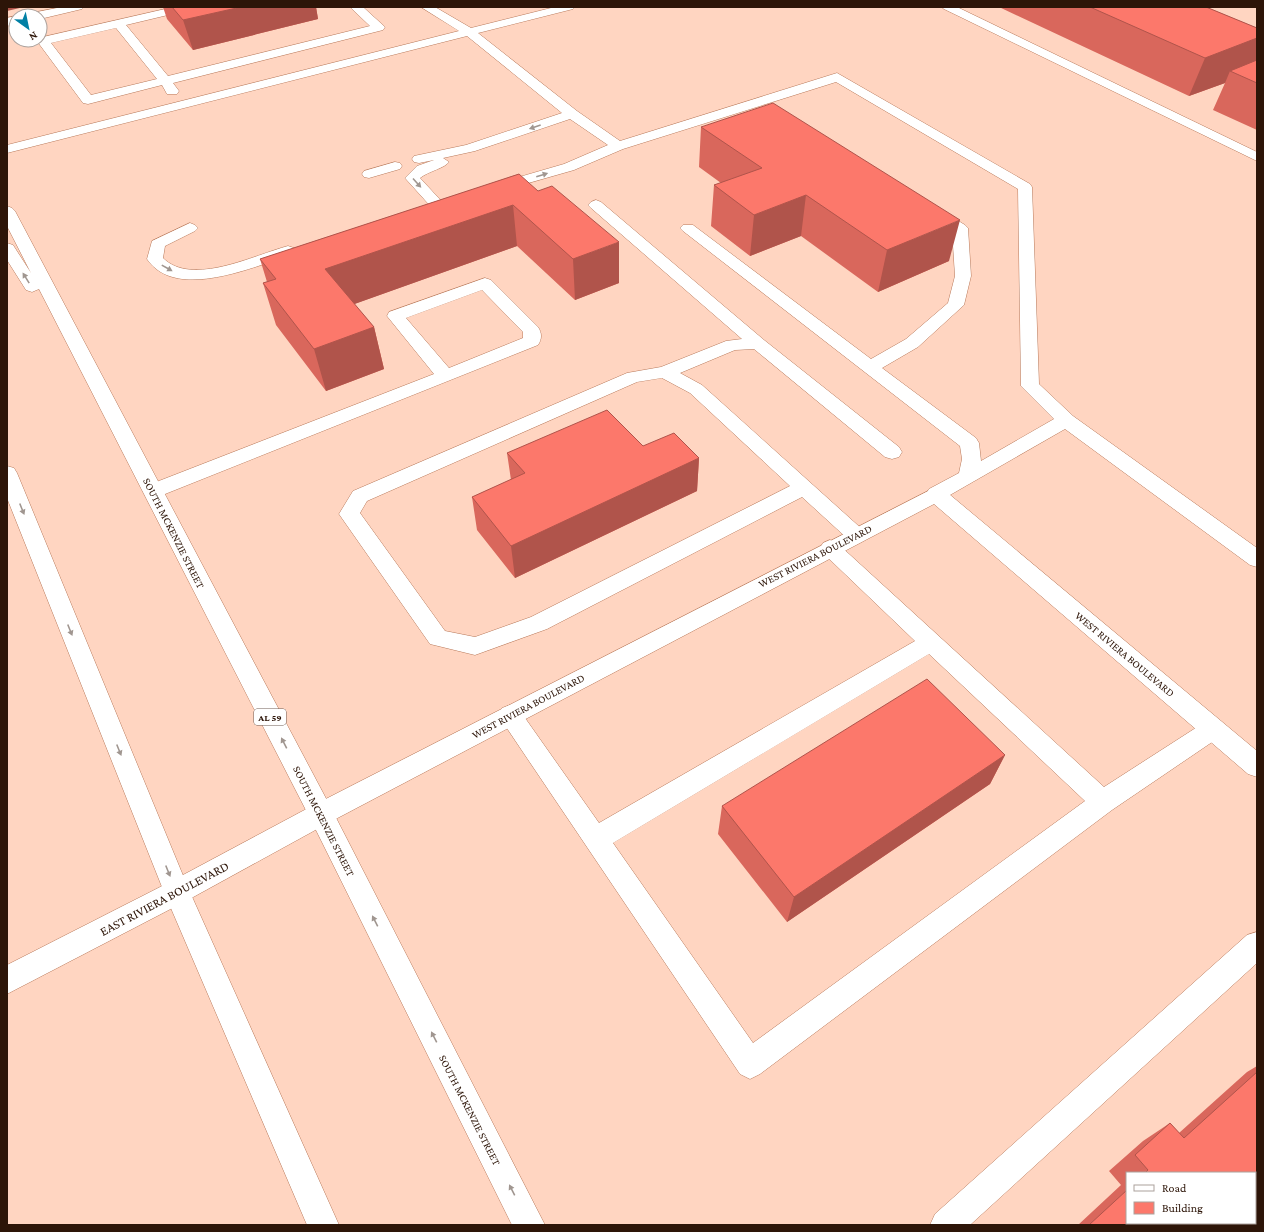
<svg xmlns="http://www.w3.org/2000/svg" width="1264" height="1232" font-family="'Crimson Pro',serif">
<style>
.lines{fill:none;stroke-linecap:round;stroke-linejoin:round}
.service-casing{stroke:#b8795a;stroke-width:1}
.minor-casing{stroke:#b8795a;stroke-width:1}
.primary-casing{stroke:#b8795a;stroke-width:1}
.service{fill:#fff;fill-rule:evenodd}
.minor{fill:#fff;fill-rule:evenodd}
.primary{fill:#fff;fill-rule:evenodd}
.wall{fill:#d9675c;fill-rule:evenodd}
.shaded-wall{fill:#b0544b}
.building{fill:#fc786b;stroke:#b0544b}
.oneway{fill:#a09690}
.labels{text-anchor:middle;stroke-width:4;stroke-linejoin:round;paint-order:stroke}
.shield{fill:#fff;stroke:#6c5b52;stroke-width:1}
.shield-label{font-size:10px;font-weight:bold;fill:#2d1508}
.street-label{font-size:11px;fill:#2d1508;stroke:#fff}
.near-street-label{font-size:13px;fill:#2d1508;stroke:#fff}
</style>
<rect width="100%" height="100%" fill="#ffd5c1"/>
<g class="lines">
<!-- service casing -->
<g class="service-casing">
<path id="service" d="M62,7H84L82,9L40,19V16H30L32,13Z
M174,7H195L193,9L126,25L168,76L370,26L350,7H363L385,27L383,30L173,83L179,91L177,94H167L162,85L88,104L83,103L37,41L43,37ZM116,28L157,79L91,95L51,43Z
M421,7H435L471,28L555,7H575L573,9L478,33L577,111L620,141L837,73L1030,184L1032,187L1039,384L1073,416L1257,548V567L1250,565L1065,429L943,499L936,501L929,499L926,494L929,489L959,473L962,459L960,446L683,231L680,228L683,225H693L871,359L906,339L948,303L955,276L952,230L927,214L924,211L927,208H937L965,225L968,228L971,276L964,305L918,347L882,368L976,438L979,443L981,461L1054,419L1021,386L1018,189L836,82L623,149L574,170L497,192L492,191L490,188L492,185L564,164L608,145L570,119L475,151L443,158L449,162C445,168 429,171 420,178L446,206L443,209H433L405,178L417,166L434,160L419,163L414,162L412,159L414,156L466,145L562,113L467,36L7,153V145L459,31Z
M942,7H957L1257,152V161L944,9Z
M16,16V24L7,26V18Z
M395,162L400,163L402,166L400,169L369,178L364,177L362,174L364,171Z
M596,200L601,202L764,340L899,447L902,452L899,457L892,459L885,457L754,349L735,350L680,373L702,385L863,530L866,535L863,540L856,543L849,540L802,497L547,629L475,655L430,644L339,514L353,491L627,373L661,367L726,341L742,339L591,208L588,205L591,202ZM662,378L690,393L790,486L531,617L475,637L445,631L360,513L367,501L637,382Z
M190,223L195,225L198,228L195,231L165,246L163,258C192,287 254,255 288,246L294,248L296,251L294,254C255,266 176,302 147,259L152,241Z
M485,278L491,280L538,327C542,333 542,339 538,345L160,496L153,498L146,496L143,491L146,486L434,374L387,316L389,312ZM482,290L523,332V338L449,368L406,318Z
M830,540L837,543L1104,787L1205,722L1213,719L1221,722L1225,729L1221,736L1112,810L760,1074L750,1079L740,1074L498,715L502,708L510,705L518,708L599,823L915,641L823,553L820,548L823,543ZM929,654L1085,801L753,1043L613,843Z
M1257,932V963L970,1225H930L935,1214L1247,935Z"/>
</g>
<!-- minor casing -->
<g class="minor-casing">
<path id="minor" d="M936,487L943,489L1257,751V777L1248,774L934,504L330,822L186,901L7,994V965L168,883L312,806Z"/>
</g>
<!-- primary casing -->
<g class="primary-casing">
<path id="primary" d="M7,206L12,208L15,211L330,806L545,1225H512L312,822L39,289L32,292L26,290L7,260V243L13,245L31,273L7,226Z
M7,466L14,468L17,473L189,890L339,1225H307L164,892L7,498Z"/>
</g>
<!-- service -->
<use href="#service" class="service"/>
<!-- minor -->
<use href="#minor" class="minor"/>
<!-- primary -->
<use href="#primary" class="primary"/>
</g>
<!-- wall -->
<path class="wall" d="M163,7H316L318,19L193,50L167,19Z
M999,7H1206L1257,28V130L1213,110L1225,83L1189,96Z
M701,127L949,261L878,292L801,236L750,256L711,226L714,185L721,183L699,167Z
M519,174L619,283L575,300L517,246L354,304L374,327L384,369L326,391L276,325L263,283L267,282L260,259Z
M643,446L699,458L697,491L515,578L477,530L472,497L511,480L507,453Z
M1005,755L990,784L787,922L718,834L722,806Z
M1257,1066V1225H1078L1121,1185L1109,1171L1143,1141L1170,1123L1179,1133L1247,1072ZM1127,1173H1255L1127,1223Z"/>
<!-- shaded-wall -->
<path class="shaded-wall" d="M7,7H24L7,11Z
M241,7H316L318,19L193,50L183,20Z
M1257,38V63L1230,71L1225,83L1189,96L1205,58Z
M806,195L801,236L750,256L754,215Z
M513,205L517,246L335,311L325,269Z
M960,220L949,261L878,292L887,250Z
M619,242V283L575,300L573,259Z
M374,327L384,369L326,391L314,349Z
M699,458L697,491L515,578L511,546Z
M1005,755L990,784L787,922L794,897Z"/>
<!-- building -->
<path class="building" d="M172,7H241L183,20Z
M1090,7H1206L1257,28V38L1205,58Z
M1257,60V83L1230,71Z
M773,103L960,220L887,250L806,195L754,215L714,185L762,168L701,127Z
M519,174L538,191L552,186L619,242L573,259L513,205L325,269L374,327L314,349L263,283L276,279L260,259Z
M607,410L643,446L674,433L699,458L511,546L472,497L525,473L507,453Z
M927,679L1005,755L794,897L722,806Z
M1257,1072V1225H1089L1127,1190V1223H1255V1173H1145L1148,1170L1135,1155L1170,1123L1184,1138Z"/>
<!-- one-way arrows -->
<defs><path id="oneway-solid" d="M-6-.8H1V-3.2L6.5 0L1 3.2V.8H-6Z"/></defs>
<g class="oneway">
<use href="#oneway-solid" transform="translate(535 127) rotate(161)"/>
<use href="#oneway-solid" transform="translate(542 175) rotate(-17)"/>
<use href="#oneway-solid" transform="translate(417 183) rotate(48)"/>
<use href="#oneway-solid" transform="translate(167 268) rotate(29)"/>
<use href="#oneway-solid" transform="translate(26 278) rotate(-122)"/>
<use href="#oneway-solid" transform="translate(22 509) rotate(68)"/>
<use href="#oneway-solid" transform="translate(70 630) rotate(68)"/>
<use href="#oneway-solid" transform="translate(284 743) rotate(-117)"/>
<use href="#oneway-solid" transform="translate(119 750) rotate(68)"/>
<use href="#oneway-solid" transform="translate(168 871) rotate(68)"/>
<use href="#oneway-solid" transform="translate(375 921) rotate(-117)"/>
<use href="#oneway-solid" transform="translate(434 1037) rotate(-117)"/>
<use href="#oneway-solid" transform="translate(512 1190) rotate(-117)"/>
</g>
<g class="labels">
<!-- shield labels -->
<rect class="shield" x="254" y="709" width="32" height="16" rx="3"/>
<g class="shield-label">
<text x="270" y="721">AL 59</text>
</g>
<!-- street labels -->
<g class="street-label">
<text transform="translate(174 533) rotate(63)" y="4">SOUTH MCKENZIE STREET</text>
<text transform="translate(815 556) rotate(-27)" y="4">WEST RIVIERA BOULEVARD</text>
<text transform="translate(1125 654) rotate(40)" y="4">WEST RIVIERA BOULEVARD</text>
<text transform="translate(528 706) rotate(-28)" y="4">WEST RIVIERA BOULEVARD</text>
<text transform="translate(324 821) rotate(63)" y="4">SOUTH MCKENZIE STREET</text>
<text transform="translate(470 1110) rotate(63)" y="4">SOUTH MCKENZIE STREET</text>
</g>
<!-- near-street labels -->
<g class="near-street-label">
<text transform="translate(164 898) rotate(-28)" y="5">EAST RIVIERA BOULEVARD</text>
</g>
</g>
<!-- border -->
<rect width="1264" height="1232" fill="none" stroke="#2d1508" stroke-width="16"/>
<!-- legend -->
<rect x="1126" y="1172" width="130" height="52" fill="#ffffff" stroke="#aba19c"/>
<rect x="1134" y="1185" width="20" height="6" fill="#ffffff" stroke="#aba19c"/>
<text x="1162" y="1192" font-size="12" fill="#2d1508">Road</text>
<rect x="1134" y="1202" width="20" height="12" fill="#fc786b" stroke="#aba19c"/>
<text x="1162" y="1212" font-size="12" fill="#2d1508">Building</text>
<!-- north arrow -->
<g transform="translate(28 28) rotate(147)"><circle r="19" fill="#ffffff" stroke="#aba19c"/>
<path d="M0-3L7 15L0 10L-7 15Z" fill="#0180a5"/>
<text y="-6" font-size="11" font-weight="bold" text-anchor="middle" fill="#2d1508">N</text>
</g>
</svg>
